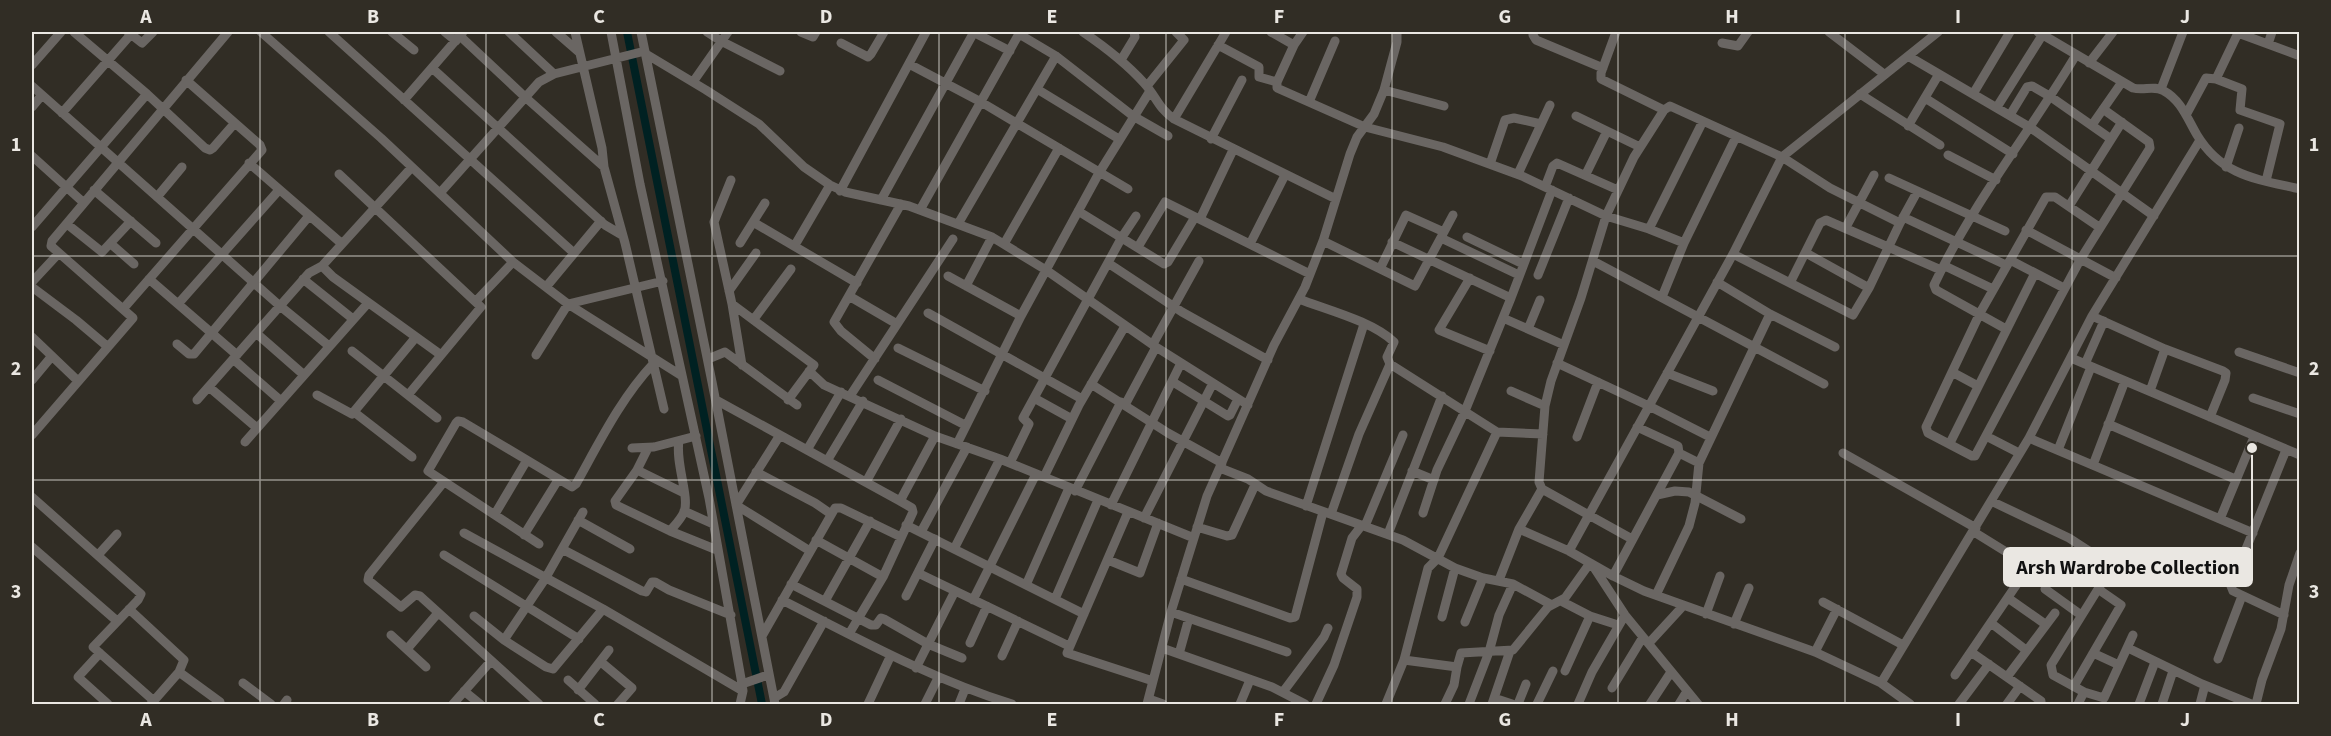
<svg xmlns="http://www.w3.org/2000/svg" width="2331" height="736" font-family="'Source Sans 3',sans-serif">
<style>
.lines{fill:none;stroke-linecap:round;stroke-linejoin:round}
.canal{stroke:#002122;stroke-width:8}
.minor{stroke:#6a6663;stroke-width:9}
.grid{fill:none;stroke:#eae7e2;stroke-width:1.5;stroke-opacity:0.55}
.leader{fill:none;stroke:#eae7e2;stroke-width:2}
.callout-dot{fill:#eae7e2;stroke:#312d25;stroke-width:2}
.callout{fill:#eae7e2;stroke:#eae7e2;stroke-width:2}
.callout-label{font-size:20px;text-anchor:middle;font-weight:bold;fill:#111}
.neatline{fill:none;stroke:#eae7e2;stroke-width:2}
.grid-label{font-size:20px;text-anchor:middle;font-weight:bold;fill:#eae7e2}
</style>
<rect width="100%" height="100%" fill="#312d25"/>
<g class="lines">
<!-- canal -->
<path class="canal" d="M627,32L762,704"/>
<!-- minor -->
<path class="minor" d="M74,32L147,94L205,148L210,150L213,148L234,124
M128,32L142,43L153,32
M261,32L381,138L513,262L568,304L682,376
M329,32L574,253
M392,32L414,50
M445,32L456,41
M509,32L554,74
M556,32L579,52
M575,32L602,148L604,167L625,243L664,409
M611,32L640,184L709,498L742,684L743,691L740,704
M641,32L712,382L775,704
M707,32L721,41L780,71
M801,32L813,37L816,32
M973,32L1010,51
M1083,32C1105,47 1126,63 1144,83C1156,96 1158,108 1174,119L1336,199
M1271,32L1294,45
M1533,32V35L1536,40L1603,68
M1616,32L1601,73V79L1664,110
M1829,32L1884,74
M2038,32L2133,88C2144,91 2154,85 2164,91C2181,100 2188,120 2197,135C2222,176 2256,179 2300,189
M1019,34L1056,56L1133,116L1168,136
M460,36L525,97L604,167
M841,43L868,57L871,54L884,32
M1722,43L1738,46L1748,32
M2268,44L2272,32
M1218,45L1259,67V77L1277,82V88L1365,127L1443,147L1522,176L1606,216L1649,229L1684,243L1736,137
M646,54L706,90L759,124L804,167L830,185L845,192L909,206L992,237L1046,270L1156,347L1248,405
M1908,56L2031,128L2154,216
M1121,60L1135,37L1134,32
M2089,63L2113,32
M909,64L981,102L1128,189
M32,65L61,32
M432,68L605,225L622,235
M2216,79L2238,33L2300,56
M693,82L728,32
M1277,82L1294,45L1303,32
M32,86L280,306L329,346
M1147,86L1184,40L1176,32
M1037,89L1119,139
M2161,89L2183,32
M1384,90L1444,106
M1860,94L1940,145
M1973,94L2010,32
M1925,98L2013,154
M404,100L463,32
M1309,102L1335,41
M32,107L42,95
M1997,107L2043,34
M62,113L133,32
M2010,115L2027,87L2032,86L2051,97L2111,139
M2186,115L2206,78L2216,79L2242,89L2240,110L2280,124L2266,181
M1576,116L1640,147
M1174,119L1226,32
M2092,125L2122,82
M1908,126L1939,74
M1211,139L1242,80
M1948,155L1996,180
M32,156L84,203L52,241L51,246L133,318L32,435
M249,163L341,243
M1490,164L1505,120L1514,118L1541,124
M412,167L322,266L333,277L441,355
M2226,167L2239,128
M339,174L481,307L408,395
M1518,174L1550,105
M1586,174L1607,131
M1889,178L2005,231
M731,180L714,222L732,304L742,365
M1545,187L1553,166L1557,163L1618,190
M94,190L156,243
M840,191L926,32
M440,193L539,82L554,74L645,51
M157,197L182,167
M881,200L974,32
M84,203L228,32
M2069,206L2122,122
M920,210L1020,32
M1078,211L1164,264L1168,262L1195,217
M1903,217L2006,265
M1200,219L1233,150
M753,222L857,283
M67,224L102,252L131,221
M958,224L1056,56
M32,227L147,94
M1846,227L1874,175
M2099,227L2055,197H2046L1980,313L1926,427L1928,433L1972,456H1975L2080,260L2150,148L2149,142L2103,109
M1649,229L1703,121
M2026,230L2116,278
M1467,237L1523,264
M1441,238L1519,275
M1323,241L1415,286L1453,215
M1392,242L1511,298
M740,243L765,203
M111,244L134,264
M1004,244L1059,148
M1250,244L1285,175
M795,245L830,185
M1138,247L1165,202L1310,274
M1806,253L1869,288
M1733,254L1853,315L1869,288L1900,223L1917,192
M2010,260L2064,288
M1593,261L1824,384
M1108,263L1182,312L1268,360
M1945,266L1993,289
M1380,269L1406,215L1444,232
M1538,275L1569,198
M948,276L1021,316
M1470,278L1439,330L1490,351
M149,279L237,355
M303,279L353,319
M32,282L59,253
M1717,282L1770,314L1835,347
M1790,283L1820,223L1826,220L1941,270
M966,286L992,237
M32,287L76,320L108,347
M546,287L601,221
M729,291L756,253
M849,296L897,324
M1662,297L1684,243
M1299,299C1327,310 1372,321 1394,342L1387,357L1390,364
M476,301L513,262
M178,304L279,190
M732,304L814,365L788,400
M123,309L262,150L260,145L186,80
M928,313L1082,399
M2092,316L2165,349L2223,371L2226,373L2225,380L2210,417
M1503,318L1564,345
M754,319L791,269
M1528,329L1540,300
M2006,329L1936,290L1934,285C1972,204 2030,132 2076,55
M256,333L304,375
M32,337L78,381
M177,344L189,354H194L309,216
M1153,344L1199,261
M898,348L985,391
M352,351L437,418
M2239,352L2300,373
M536,355L568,304L663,281
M2071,358L2300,455
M233,359L281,401
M708,359L725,352L797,405
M875,359L841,331L834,322L901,204
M1557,363L1649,406L1710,437
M2085,364L2104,321
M809,371L824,385L935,436L1000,459L1194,538
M1952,372L1978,386
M1667,373L1713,391
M32,380L52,356
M878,380L965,425
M1173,382L1228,416L1230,415L1238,399
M1091,384L1168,433L1222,463
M209,387L257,428
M1511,391L1545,406
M2150,391L2165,349
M317,395L352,414L416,337
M850,396L953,239
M1034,398L1072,419
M2253,398L2300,414
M197,400L309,273L322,266
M716,400L900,501L935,436
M1125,405L1156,347
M354,412L412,457
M2108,424L2235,479
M780,435L736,505L810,551
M1986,436L2019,453
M1577,437L1598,382
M2029,438L2253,533
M245,442L368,303
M1950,443L2035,273
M957,444L1021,316L1099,173L1150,91
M632,448L654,447L696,436
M648,448L637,470L615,501L616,505L670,531L717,550
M807,450L841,392
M2058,450L2091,367
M1679,453L1699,463
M1843,453L1976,528
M827,461L863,401
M1010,463L1029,424L1023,418L1122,237L1136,216
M2093,465L2125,381
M1220,468L1248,479L1266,491L1403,540L1455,568L1483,578L1513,584L1550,604
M637,470L684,493
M1412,471L1434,480
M756,472L815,503L831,514
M1044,477L1079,405L1125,326
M866,482L901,419
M443,483L369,575L368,580L401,607L415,595L420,596L539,704
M1075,491L1121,402
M1657,495L1675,491L1689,492L1741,519
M32,497L141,594L138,600L93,647L154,701
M1991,501L2069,538L2109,564L2108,573L2051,665L2053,675L2084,692
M1111,505L1181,363
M1306,506L1364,324
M684,511L713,524
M1128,512L1067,653L1153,681
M1423,513L1437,470L1465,411L1511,298L1552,190
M495,514L527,460
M1331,514L1359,434L1390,364L1497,432
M1144,518L1213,383
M2220,519L2254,437
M578,520L630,549
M906,525L1084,614
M1365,526L1403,435
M1197,527L1227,536L1232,535L1255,485
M1519,529L1569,551L1613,576L1644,591L1815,652L1881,683L1910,704
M670,531C675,525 681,519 684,512C690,497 675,463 679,441
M921,532L967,447
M1974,532L2016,558
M464,533L603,609L743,691
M1388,534L1442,396
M524,535L558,480
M1632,539L1542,489L1539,482L1545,406L1551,381L1581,298L1606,216L1634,157L1664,110L1670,106L1782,157L1938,32
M816,540L883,577
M539,544L428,471L456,423L458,421L463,422L572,487L576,484C599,443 621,398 653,364
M32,547L117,621
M562,549L642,591L646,592L652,582H655L669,590L731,615
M954,549L1000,459
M1569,551L1733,254L1782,157L1830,188L1900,223
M98,555L117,534
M444,555L579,639
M1108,560L1140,573L1158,523
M1593,566L1625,615L1698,704
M918,573L1069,646
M1613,576L1679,453L1678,446L1637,427
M1181,579L1290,618L1295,617L1323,512
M1499,580L1519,529L1542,489
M791,584L871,625H876L881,618L884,619L928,644L962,658
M1026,585L1069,488
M2045,589L2081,615
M1656,595L1689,526L1695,503L1699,463L1770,314
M906,596L935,539
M2008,598L2045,624
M1055,599L1098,500
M782,600C857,638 931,679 1012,704
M973,600L1036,474
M825,601L870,521
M1561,601L1590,616L1618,625
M1823,602L1903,645
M129,609L184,660L179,672L151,704
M1171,612L1287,652
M1706,614L1720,576
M2284,615L2233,591L2231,586L2286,450
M474,616L504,640L546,667L553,669L603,609
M1442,617L1455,568
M1465,622L1483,578
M1991,623L2026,650
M1734,624L1749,588
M849,634L883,577L913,512L912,508L900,501
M391,635L426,667
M762,636L835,508H841L901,537
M504,640L545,579L583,512
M970,643L987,606
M1649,643L1683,606
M1162,648L1272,687L1305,704
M2128,648L2202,684L2251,704
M407,649L438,613
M1815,652L1837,609
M1971,652L2041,701V704
M100,653L78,677L108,704
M2093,653L2119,665
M1179,654L1189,618
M1002,656L1018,621
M2218,659L2242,596
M1404,660L1428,568L1438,558L1497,432L1543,434
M601,662L632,688L618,704
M916,668L955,591
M1565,671L1590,616
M179,672L220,702L218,704
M1955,675L2017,584
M2007,677L2055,613
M568,680L595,704
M243,683L271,704
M1881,683L2029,438L2092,316L2200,140
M742,684L768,675
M2074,686L2121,605L2098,589
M1612,688L1643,637
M578,690L609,650
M464,691L480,704
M1283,692L1324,637L1328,628
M774,698L784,692L824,621
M1494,698L1512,704
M1149,699L1163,704
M284,704L287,700
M453,704L491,661
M868,704L891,655
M925,704L938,678
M959,704L965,689
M1147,704L1171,612L1207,496L1274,345L1305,287L1323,241L1350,154L1357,137L1374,114L1384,90L1397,42V32
M1240,704L1250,680
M1316,704L1334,665L1357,597V589L1343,578L1341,574L1352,538L1362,525
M1386,704L1404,660L1457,667L1461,653L1513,650L1548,607L1565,598L1590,563
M1445,704L1454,685L1457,667
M1469,704L1489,652L1499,615L1513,584
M1492,704L1510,651
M1518,704L1526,684
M1537,704L1553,671
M1578,704L1592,672L1625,615
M1650,704L1671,672
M1679,704L1687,691
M1959,704L1989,664
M2007,704L2020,686
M2078,704L2084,692L2104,698L2133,635
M2139,704L2155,662
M2162,704L2173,671
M2200,704L2205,685
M2256,704L2262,680L2281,629L2289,585L2300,553"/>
</g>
<!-- grid -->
<path class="grid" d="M260,32V704M486,32V704M712,32V704M939,32V704M1166,32V704M1392,32V704M1618,32V704M1845,32V704M2072,32V704M32,256H2300M32,480H2300"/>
<!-- callouts -->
<path class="leader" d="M2252 448L2252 567"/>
<circle class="callout-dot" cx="2252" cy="448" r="6"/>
<rect class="callout" x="2004" y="548" width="248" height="38" rx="6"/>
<g class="callout-label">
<text x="2128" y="574">Arsh Wardrobe Collection</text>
</g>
<!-- border -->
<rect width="2331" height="736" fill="none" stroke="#312d25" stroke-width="66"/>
<rect x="33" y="33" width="2265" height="670" class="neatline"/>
<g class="grid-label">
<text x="146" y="23">A</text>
<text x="373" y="23">B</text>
<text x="599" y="23">C</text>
<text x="826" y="23">D</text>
<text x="1052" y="23">E</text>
<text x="1279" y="23">F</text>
<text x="1505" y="23">G</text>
<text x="1732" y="23">H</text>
<text x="1958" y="23">I</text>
<text x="2185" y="23">J</text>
<text x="16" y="151">1</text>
<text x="2314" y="151">1</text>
<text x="16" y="375">2</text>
<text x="2314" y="375">2</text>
<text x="16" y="598">3</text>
<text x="2314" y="598">3</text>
<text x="146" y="726">A</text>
<text x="373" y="726">B</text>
<text x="599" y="726">C</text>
<text x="826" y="726">D</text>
<text x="1052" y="726">E</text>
<text x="1279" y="726">F</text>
<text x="1505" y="726">G</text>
<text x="1732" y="726">H</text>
<text x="1958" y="726">I</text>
<text x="2185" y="726">J</text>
</g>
</svg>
